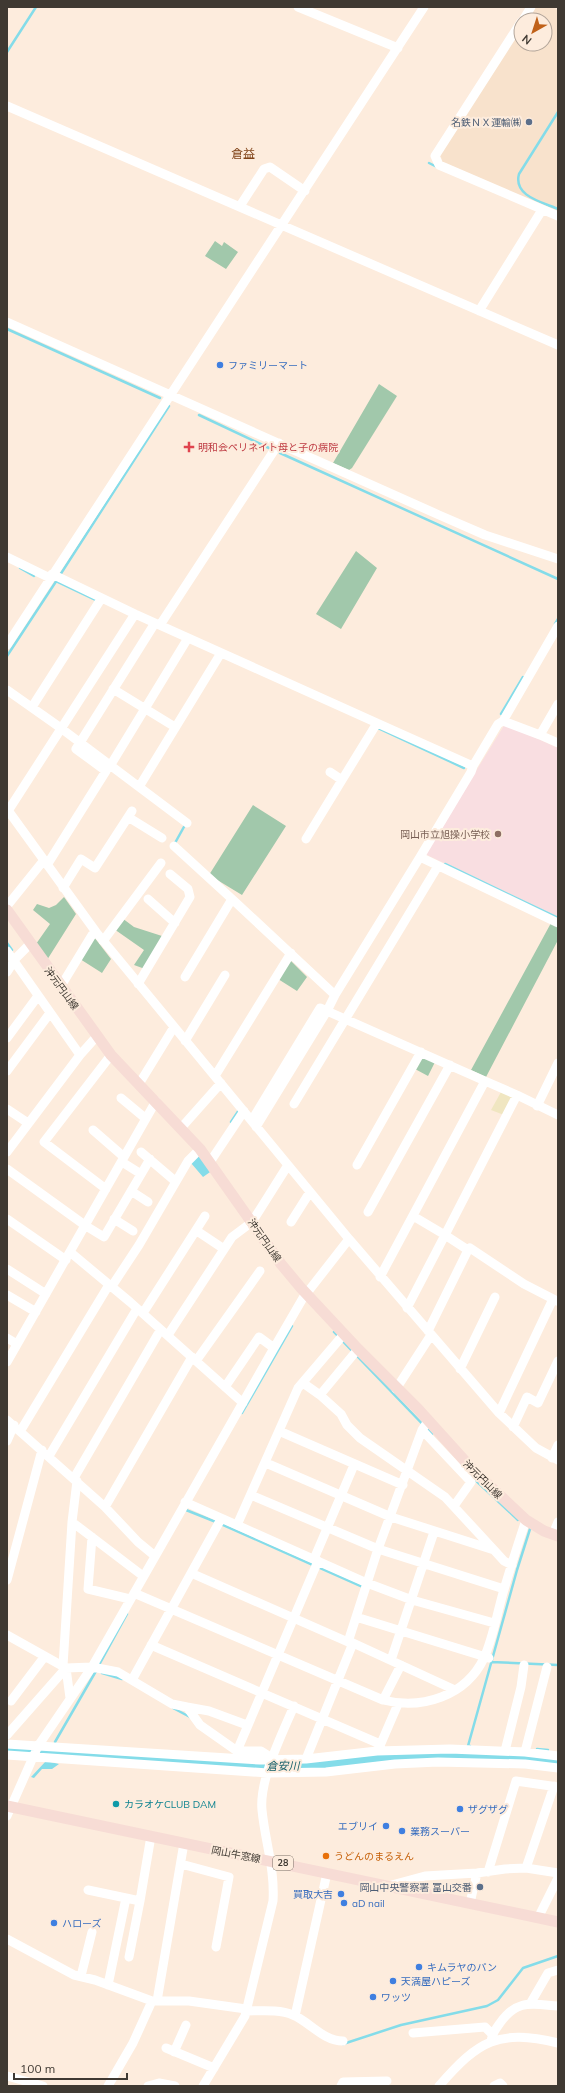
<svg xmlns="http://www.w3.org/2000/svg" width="565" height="2093" font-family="Mulish,'Noto Sans JP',sans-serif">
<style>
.built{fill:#f8e2cc}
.education{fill:#f9dee1}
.green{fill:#a1c8ab}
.sand{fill:#f0e6c1}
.water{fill:#84dce9}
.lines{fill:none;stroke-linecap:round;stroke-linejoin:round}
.stream{stroke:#84dce9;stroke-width:2.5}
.river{stroke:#84dce9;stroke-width:14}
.minor{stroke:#fff;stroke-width:9}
.major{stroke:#f7dcd5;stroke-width:11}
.service-dot{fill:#5c6f8a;stroke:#fdecdd;stroke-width:1.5}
.shop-dot{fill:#3f7fe0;stroke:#fdecdd;stroke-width:1.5}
.health-dot{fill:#e0444e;stroke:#fdecdd;stroke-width:1.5}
.education-dot{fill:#8d6e63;stroke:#fdecdd;stroke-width:1.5}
.culture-dot{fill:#0f9aa8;stroke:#fdecdd;stroke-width:1.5}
.food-dot{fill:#e8710a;stroke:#fdecdd;stroke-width:1.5}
.labels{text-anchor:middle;stroke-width:4;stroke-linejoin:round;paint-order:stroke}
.shield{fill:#fdecdd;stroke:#786f65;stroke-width:1}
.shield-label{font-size:9px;font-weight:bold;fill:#3f3932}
.service-label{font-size:10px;fill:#4e5e75;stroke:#fdecdd;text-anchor:end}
.shop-label{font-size:10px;fill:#366cbe;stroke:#fdecdd;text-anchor:start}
.health-label{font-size:10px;fill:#be3a42;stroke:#fdecdd;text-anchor:start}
.education-label{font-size:10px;fill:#785e54;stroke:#fdecdd;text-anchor:end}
.street-label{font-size:10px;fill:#3f3932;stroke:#fdecdd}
.culture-label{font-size:10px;fill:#0d838f;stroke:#fdecdd;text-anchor:start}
.food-label{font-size:10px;fill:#c56008;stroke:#fdecdd;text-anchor:start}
.water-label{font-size:11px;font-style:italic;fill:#125d67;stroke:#fdecdd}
.quarter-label{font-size:12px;fill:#814419;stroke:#fdecdd}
</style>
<rect width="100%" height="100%" fill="#fdecdd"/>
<!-- built -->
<path class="built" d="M534,7H553L558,10V213L443,163L440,154L521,27V44H545V20H525Z"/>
<!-- education -->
<path class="education" d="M505,724L558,748V917L427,855L426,852Z"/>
<!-- green -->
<path class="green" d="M215,241L222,246L224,242L238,252L226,269L205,256Z
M379,384L397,396L352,468L349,470L333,463Z
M356,551L377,568L341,629L316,614Z
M253,805L286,826L242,895L209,875Z
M64,897L76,914L47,960L36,944L50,924L33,910L37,904L49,908L56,905Z
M122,918L134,927L162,936L145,969L134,965L144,950L114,929Z
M551,923L558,927V940L486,1077L471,1070Z
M94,937L111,959L102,973L80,959Z
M290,960L307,977L297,991L278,979Z
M425,1057L435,1062L428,1076L415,1069L421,1058Z"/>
<!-- sand -->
<path class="sand" d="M501,1092L512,1097L504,1115L491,1110Z"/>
<!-- water -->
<path class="water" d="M200,1154L213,1170L203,1177L191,1163Z
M46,1761L59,1764L52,1769H42L34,1778L31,1777Z"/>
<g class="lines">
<!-- stream -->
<path class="stream" d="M7,52L36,7
M558,112L519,174C513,196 542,202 558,209
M429,163L437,167
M7,329L160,398
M199,415L269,448
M280,453L558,579
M20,568L34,576
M60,575L169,406
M56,581L98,601
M555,624L558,619
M7,656L57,580
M501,714L523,677
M376,727L464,768
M175,843L185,825
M445,864L558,918
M7,943L12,950
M231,1122L239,1110
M334,1332L353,1352
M356,1355L432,1434
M242,1413L292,1326
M472,1477L518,1520
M186,1510L216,1522
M221,1524L313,1565
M318,1567L363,1587
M491,1662L558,1665
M99,1665L127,1614
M102,1673L122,1679
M173,1708L190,1717
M55,1742L96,1671
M470,1746H468L517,1570L530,1529
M537,1749L548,1750
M343,2044L401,2025L487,2006L498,2000L523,1968L558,1956"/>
<!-- river -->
<path class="river" d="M7,1749L264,1766L323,1765L444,1756L558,1763"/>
<!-- minor -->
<path class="minor" d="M298,7L398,48
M523,20L531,7
M521,22L435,156L439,165L558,216
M7,106L558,345
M240,206L264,169L270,167L305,191
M479,311L542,210
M7,322L439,515L485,535L558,559
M7,557L50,578
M52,574L135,614L377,723L342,780
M160,625L279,443
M7,645L424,7
M113,689L175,727
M7,690L58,726L187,823
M32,707L101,599
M503,721L540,735L558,704
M377,723L473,766L498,724L503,721L558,626
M540,735L558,743
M110,766L188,638
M139,787L221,653
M7,809L96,932L92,935L61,986
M8,811L135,614
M128,817L162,838
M306,839L342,780L330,772
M174,846L232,899L185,977
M420,857L471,772L473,766
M47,865L106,771L76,749L155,623
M63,888L81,859L95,868L132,811
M148,899L175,923
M232,899L335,995L420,857L558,923
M7,906L44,860
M103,941L161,863
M7,951L80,1055L97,1036
M14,960L30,944
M7,972L14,961
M138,984L190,897L188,889L170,874
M7,1038L38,996
M185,1041L225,975
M7,1071L50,1013
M215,1076L291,953
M139,1084L174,1027
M517,1095L558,1115
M121,1098L145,1118
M294,1104L438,866
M537,1106L558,1063
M7,1109L28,1123
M252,1120L320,1008L327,1011L335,995
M256,1127L327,1011L485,1081L380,1277
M181,1128L221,1083
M93,1130L124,1157
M7,1152L80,1055
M141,1152L175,1181
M122,1162L141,1174
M210,1162L244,1111
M357,1165L421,1052
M7,1169L86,1226L104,1237L150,1159
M106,1189L44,1142L111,1055
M131,1191L148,1202
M368,1212L450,1065
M413,1216L445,1235L517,1095L485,1081
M7,1219L66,1260
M114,1219L133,1231
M291,1222L310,1192
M197,1231L224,1249
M349,1239L499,1413L536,1448L558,1460
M468,1250L470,1248L524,1284L557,1301
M70,1252L130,1302L243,1403
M7,1269L46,1294
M7,1295L36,1312
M407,1308L445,1235L468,1250L428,1331
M143,1313L205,1216
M168,1335L232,1237L252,1222L288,1165
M7,1338L17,1344
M196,1361L260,1271
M7,1362L156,1101
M460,1369L495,1297
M303,1383L320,1395L341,1414L347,1425L360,1438L445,1497L494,1550
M225,1387L259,1337L274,1348
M396,1389L431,1335
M320,1395L358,1349
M499,1413L553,1299
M7,1420L105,1507L138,1542L155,1556
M513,1427L527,1397L538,1403L558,1361
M21,1430L107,1288L112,1286L139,1245L188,1161L200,1149
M422,1430L471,1482L454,1506
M279,1431L403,1485
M7,1441L14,1425
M49,1456L135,1312
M552,1458L558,1445
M266,1463L391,1517L494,1550L504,1561L512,1565
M74,1478L158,1334
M251,1495L378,1549L504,1589
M185,1502L367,1583L412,1600L494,1623
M105,1507L192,1357
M72,1522L143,1576
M237,1525L298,1388L344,1334
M553,1534L558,1522
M92,1537L88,1589L130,1599
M314,1559L354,1465
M191,1573L348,1642
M7,1580L42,1450
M134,1593L383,1700C422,1710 466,1696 484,1658C493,1638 497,1614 503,1593C510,1569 518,1544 526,1520
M356,1617L489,1658
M7,1635L66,1668L92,1667L118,1672L172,1704L187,1707L200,1725L237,1751H261L272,1758
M353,1643L455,1690
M151,1645L380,1744
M391,1660L434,1532
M63,1666L72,1522L77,1481
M66,1668L70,1698
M132,1680L221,1519
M383,1700L401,1665
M11,1701L45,1656
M187,1707L209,1711L247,1725
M7,1735L66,1668
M7,1744L260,1760L306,1759L377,1751L450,1749L525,1752L558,1756
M379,1748L398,1704
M237,1751L318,1561
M505,1751L521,1687L524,1665
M525,1752L547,1667
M7,1755L268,1773L326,1772L395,1764L438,1762L525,1764L558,1768
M306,1759L353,1643L348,1642L378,1549L422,1430L428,1421
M7,1816L38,1746L92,1667L274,1348L303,1298L349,1239L96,932
M184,1843L157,2001H189L246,2009
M181,1864L229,1877L216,1947
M526,1868L554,1786
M488,1872L516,1781L558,1787
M388,1886L425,1876L477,1873L505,1869L526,1868L558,1873
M88,1890L126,1898
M470,1903L477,1873
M538,1918L558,1878
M7,1939L74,1975L95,1980L152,2001H157
M129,1957L140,1901
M81,1976L92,1932
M108,1985L126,1898L140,1901L151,1836
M530,2004L548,1973L558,1970
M246,2011C261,2011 279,2009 293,2015C310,2022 323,2041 343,2041
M295,2016L327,1873
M413,2033L485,2027L492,2034
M491,2042C492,2034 495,2030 500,2023C517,1999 531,2004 558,2006
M166,2048L214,2068
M174,2052L186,2025
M7,2076L43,2086
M108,2086L133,2043L152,2001
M148,2086L159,2083L175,2086
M203,2086L245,2016L273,1901C275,1869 265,1841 262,1810C259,1780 282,1734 294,1706
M341,2086L343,2082L387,2081
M439,2086C479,2040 498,2029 558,2043
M494,2086L500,2083L503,2086"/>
<!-- major -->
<path class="major" d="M7,910L111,1055L200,1149L281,1264L301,1288L358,1349L418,1409L474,1471L526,1520L544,1531L558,1536
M7,1806L558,1922"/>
</g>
<!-- markers -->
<g class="service-dot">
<circle cx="529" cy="122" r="4"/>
<circle cx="480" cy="1887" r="4"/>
</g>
<g class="shop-dot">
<circle cx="220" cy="365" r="4"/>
<circle cx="460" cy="1809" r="4"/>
<circle cx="386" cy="1826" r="4"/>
<circle cx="402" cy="1831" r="4"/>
<circle cx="341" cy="1894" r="4"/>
<circle cx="344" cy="1903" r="4"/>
<circle cx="54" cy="1923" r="4"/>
<circle cx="419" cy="1967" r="4"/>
<circle cx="393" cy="1981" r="4"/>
<circle cx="373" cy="1997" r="4"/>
</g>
<path class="health-dot" d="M187 441h4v4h4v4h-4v4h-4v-4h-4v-4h4z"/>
<circle class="education-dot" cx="498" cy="834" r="4"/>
<circle class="culture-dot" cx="116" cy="1804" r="4"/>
<circle class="food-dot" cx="326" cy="1856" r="4"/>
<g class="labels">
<!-- shield labels -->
<rect class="shield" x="273" y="1856" width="20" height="14" rx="3"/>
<g class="shield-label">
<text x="283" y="1866">28</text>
</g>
<!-- service labels -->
<g class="service-label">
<text x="521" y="126">名鉄ＮＸ運輸㈱</text>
<text x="472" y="1891">岡山中央警察署 富山交番</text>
</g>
<!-- shop labels -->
<g class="shop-label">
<text x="228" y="369">ファミリーマート</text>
<text x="468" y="1813">ザグザグ</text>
<text x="378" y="1830" text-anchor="end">エブリイ</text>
<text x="410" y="1835">業務スーパー</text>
<text x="333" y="1898" text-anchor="end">買取大吉</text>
<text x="352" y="1907">aD nail</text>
<text x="62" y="1927">ハローズ</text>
<text x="427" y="1971">キムラヤのパン</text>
<text x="401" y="1985">天満屋ハピーズ</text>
<text x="381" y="2001">ワッツ</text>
</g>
<!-- health labels -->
<g class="health-label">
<text x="198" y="451">明和会ペリネイト母と子の病院</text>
</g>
<!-- education labels -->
<g class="education-label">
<text x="490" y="838">岡山市立旭操小学校</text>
</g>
<!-- street labels -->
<g class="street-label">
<text transform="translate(62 988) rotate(54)" y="4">沖元円山線</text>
<text transform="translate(265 1240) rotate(55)" y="4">沖元円山線</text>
<text transform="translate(483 1479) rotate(45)" y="4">沖元円山線</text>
<text transform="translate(236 1854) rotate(11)" y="4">岡山牛窓線</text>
</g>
<!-- culture labels -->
<g class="culture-label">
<text x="124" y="1808">カラオケCLUB DAM</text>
</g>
<!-- food labels -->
<g class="food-label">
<text x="334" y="1860">うどんのまるえん</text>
</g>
<!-- water labels -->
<g class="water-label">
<text transform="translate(283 1766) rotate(-1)" y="4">倉安川</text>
</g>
<!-- quarter labels -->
<g class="quarter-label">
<text x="243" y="158">倉益</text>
</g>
</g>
<!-- border -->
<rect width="565" height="2093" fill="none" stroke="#3f3932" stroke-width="16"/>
<!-- north arrow -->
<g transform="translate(533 32) rotate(219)"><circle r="19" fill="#fdecdd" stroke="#b1a499"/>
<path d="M0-3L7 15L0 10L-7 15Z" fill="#c06119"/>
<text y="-6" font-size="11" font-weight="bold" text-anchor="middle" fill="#3f3932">N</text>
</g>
<!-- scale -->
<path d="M14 2073v6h113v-6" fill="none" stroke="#3f3932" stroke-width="2"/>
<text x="20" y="2073" font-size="12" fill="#3f3932" stroke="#fdecdd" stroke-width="3" paint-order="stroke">100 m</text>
</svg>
